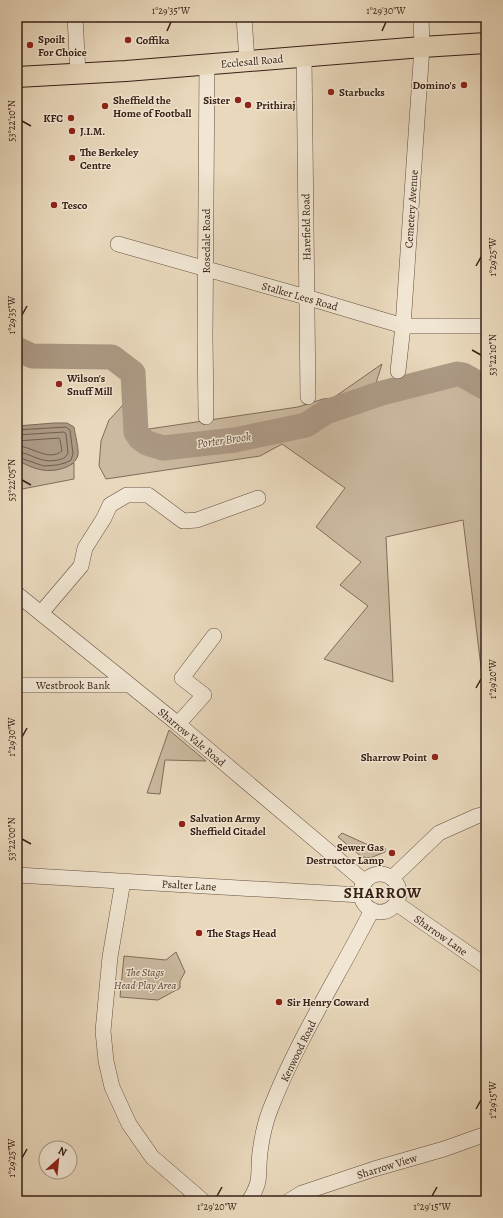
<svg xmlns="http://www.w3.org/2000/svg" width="503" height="1218" font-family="Alegreya,serif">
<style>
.green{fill:#cbb9a0;stroke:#816c5b}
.water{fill:#ac9984;stroke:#7d6958}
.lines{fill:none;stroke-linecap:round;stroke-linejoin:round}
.shore{stroke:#725c4d;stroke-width:1}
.river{stroke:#ac9984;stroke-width:25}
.minor-casing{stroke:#644e40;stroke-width:16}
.major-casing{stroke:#372016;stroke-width:22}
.minor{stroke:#f1e6d3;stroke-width:15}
.major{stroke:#e9d8bc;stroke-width:20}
.ticks{fill:none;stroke:#372016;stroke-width:1.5}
.poi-dot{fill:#8f2418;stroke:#f1e6d3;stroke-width:1.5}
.labels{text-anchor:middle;stroke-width:3;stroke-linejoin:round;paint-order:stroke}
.poi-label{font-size:11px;font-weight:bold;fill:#372016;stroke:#f1e6d3;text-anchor:start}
.street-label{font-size:11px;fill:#372016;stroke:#f1e6d3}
.park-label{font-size:11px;font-style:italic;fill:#5c4638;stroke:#f1e6d3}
.water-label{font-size:12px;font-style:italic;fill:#604a3c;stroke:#f1e6d3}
.district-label{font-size:15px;font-weight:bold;letter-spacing:1px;fill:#372016;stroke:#f1e6d3}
.neatline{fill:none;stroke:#372016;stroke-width:1.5}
.ticks-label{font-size:10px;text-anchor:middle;fill:#372016}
</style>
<rect width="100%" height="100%" fill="#e9d8bc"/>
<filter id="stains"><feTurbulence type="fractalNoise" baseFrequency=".005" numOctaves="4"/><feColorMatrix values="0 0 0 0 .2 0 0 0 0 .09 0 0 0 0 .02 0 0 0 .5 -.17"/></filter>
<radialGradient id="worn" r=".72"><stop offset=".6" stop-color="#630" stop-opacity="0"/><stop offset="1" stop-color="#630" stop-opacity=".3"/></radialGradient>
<!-- green -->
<path class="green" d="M382,364L375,386L434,372L463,377L486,390V708L463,520L386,537L393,682L324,659L368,606L340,585L361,562L316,527L345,488L282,444L260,456L106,479L99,466L101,441L109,420L122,406L138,375L142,430L298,407L323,399L333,398Z
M17,460C39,470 51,475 74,463V479L17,490Z
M169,730L206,761L165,760L160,794L147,793Z
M342,833L366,844L385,848V852L370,858L362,857L338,837Z
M176,952L185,972L180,981V988L158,1000L120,997L124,956L166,960Z"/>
<!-- water -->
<path class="water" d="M17,349H39L41,362L30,361L17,355Z
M45,352L58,353L60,364H58L57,361H46Z
M114,352L125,356L137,367L127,372L116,365L114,362L110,361L80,362L79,353Z
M54,423H67L74,427C75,434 79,449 78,455C75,468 54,472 43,470C34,469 25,464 17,460V426Z"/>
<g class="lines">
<!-- shore -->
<path class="shore" d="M17,430L66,427L70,430L73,454L71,460L65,463L57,465L44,466L17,457
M17,435L64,432L66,434L68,453C66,458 62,459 58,460C40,464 32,453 17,452
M17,441L59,438L60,440L62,451C48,462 32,446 17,446"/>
<!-- river -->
<path class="river" d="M17,349L32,356L112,357L133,373L136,432L140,438L147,443L163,448L235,440L306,425L326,412L382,393L457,374L463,375L486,388"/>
<!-- minor casing -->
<g class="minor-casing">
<path id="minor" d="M75,17L78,74
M244,17L247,61
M304,56L308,397
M118,244L306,297L403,326H486
M398,371L403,326L422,47L421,17
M206,417L205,336L207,64
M17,594L178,724L365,882
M41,613L81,566L85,548L104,518L110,505L127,495H148L183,521L197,520L258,498
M17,685H128
M178,724L204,695L182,678L214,636
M361 893a19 19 0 1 1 38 0a19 19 0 1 1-38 0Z
M17,875L361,895
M392,878L439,833L477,816L486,814
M123,881L110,957L103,1031L106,1061L112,1087L129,1124L152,1157L203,1201
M396,903L486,966
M249,1201C263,1179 257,1175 260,1152C262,1136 266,1119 272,1105C299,1037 339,975 372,910
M289,1201L302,1193L374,1169L444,1149L486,1134"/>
</g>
<!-- major casing -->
<g class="major-casing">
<path id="major" d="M17,77L126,71L422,47L486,43"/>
</g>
<!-- minor -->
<use href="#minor" class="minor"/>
<!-- major -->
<use href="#major" class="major"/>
</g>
<!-- ticks -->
<path class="ticks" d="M167,31L171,22M382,31L386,22M22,121L31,126M476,266L481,257M22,315L27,306M472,350L481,355M22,480L31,485M476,688L481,679M22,737L27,728M22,839L31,844M476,1109L481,1100M22,1158L27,1149M217,1196L222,1187M432,1196L437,1187"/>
<!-- markers -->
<g class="poi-dot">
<circle cx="128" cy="40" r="4"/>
<circle cx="30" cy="45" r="4"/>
<circle cx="464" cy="85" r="4"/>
<circle cx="331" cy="92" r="4"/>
<circle cx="238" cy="100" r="4"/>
<circle cx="248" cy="105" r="4"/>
<circle cx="105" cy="106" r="4"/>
<circle cx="71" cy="118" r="4"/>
<circle cx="72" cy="131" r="4"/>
<circle cx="72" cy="158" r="4"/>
<circle cx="54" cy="205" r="4"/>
<circle cx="59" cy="384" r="4"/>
<circle cx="435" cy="757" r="4"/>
<circle cx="182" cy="824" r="4"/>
<circle cx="392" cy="853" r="4"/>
<circle cx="199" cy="933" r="4"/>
<circle cx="279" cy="1002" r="4"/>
</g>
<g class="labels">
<!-- poi labels -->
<g class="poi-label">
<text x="38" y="43">Spoilt<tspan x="38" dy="13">For Choice</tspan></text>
<text x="136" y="44">Coffika</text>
<text x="456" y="89" text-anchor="end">Domino's</text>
<text x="339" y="96">Starbucks</text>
<text x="113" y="104">Sheffield the<tspan x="113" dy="13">Home of Football</tspan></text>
<text x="230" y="104" text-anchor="end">Sister</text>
<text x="256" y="109">Prithiraj</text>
<text x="63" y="122" text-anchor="end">KFC</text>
<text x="80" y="135">J.I.M.</text>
<text x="80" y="156">The Berkeley<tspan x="80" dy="13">Centre</tspan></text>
<text x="62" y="209">Tesco</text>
<text x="67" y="382">Wilson's<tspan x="67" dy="13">Snuff Mill</tspan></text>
<text x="427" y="761" text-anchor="end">Sharrow Point</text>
<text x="190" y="822">Salvation Army<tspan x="190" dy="13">Sheffield Citadel</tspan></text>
<text x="384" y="851" text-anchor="end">Sewer Gas<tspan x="384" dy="13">Destructor Lamp</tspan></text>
<text x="207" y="937">The Stags Head</text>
<text x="287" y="1006">Sir Henry Coward</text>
</g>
<!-- street labels -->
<g class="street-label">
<text transform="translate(252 61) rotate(-5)" y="4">Ecclesall Road</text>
<text transform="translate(411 209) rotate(-86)" y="4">Cemetery Avenue</text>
<text transform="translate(306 227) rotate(-91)" y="4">Harefield Road</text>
<text transform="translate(206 241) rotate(-90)" y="4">Rosedale Road</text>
<text transform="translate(300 296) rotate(16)" y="4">Stalker Lees Road</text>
<text x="73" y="689">Westbrook Bank</text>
<text transform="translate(192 737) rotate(40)" y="4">Sharrow Vale Road</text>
<text transform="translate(189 885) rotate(3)" y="4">Psalter Lane</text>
<text transform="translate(441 935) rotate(35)" y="4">Sharrow Lane</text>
<text transform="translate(298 1051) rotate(-64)" y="4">Kenwood Road</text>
<text transform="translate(387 1166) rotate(-17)" y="4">Sharrow View</text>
</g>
<!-- park labels -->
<g class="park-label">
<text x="145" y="976">The Stags<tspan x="145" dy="13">Head Play Area</tspan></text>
</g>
<!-- water labels -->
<g class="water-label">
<text transform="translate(224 440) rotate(-8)" y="4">Porter Brook</text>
</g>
<!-- district labels -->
<g class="district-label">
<text x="383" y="898">SHARROW</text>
</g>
</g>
<!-- margin -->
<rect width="503" height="1218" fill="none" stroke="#e9d8bc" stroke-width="44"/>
<!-- north arrow -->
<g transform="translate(58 1160) rotate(27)"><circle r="19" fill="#f1e6d3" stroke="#a79787"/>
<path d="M0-3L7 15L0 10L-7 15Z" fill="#8f2418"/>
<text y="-6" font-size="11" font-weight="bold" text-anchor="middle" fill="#372016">N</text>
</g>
<rect x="22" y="22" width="459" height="1174" class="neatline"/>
<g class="ticks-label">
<text x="171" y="14">1°29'35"W</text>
<text x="386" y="14">1°29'30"W</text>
<text transform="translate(11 121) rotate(-90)" y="4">53°22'10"N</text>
<text transform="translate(492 257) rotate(-90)" y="4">1°29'25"W</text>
<text transform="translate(11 315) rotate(-90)" y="4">1°29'35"W</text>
<text transform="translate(492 355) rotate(-90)" y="4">53°22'10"N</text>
<text transform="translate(11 480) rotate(-90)" y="4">53°22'05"N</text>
<text transform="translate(492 679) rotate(-90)" y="4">1°29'20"W</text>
<text transform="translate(11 737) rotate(-90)" y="4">1°29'30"W</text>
<text transform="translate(11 839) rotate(-90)" y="4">53°22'00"N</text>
<text transform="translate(492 1100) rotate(-90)" y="4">1°29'15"W</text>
<text transform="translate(11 1158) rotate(-90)" y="4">1°29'25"W</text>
<text x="217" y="1210">1°29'20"W</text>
<text x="432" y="1210">1°29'15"W</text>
</g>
<rect width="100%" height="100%" filter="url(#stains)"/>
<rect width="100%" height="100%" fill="url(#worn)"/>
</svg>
